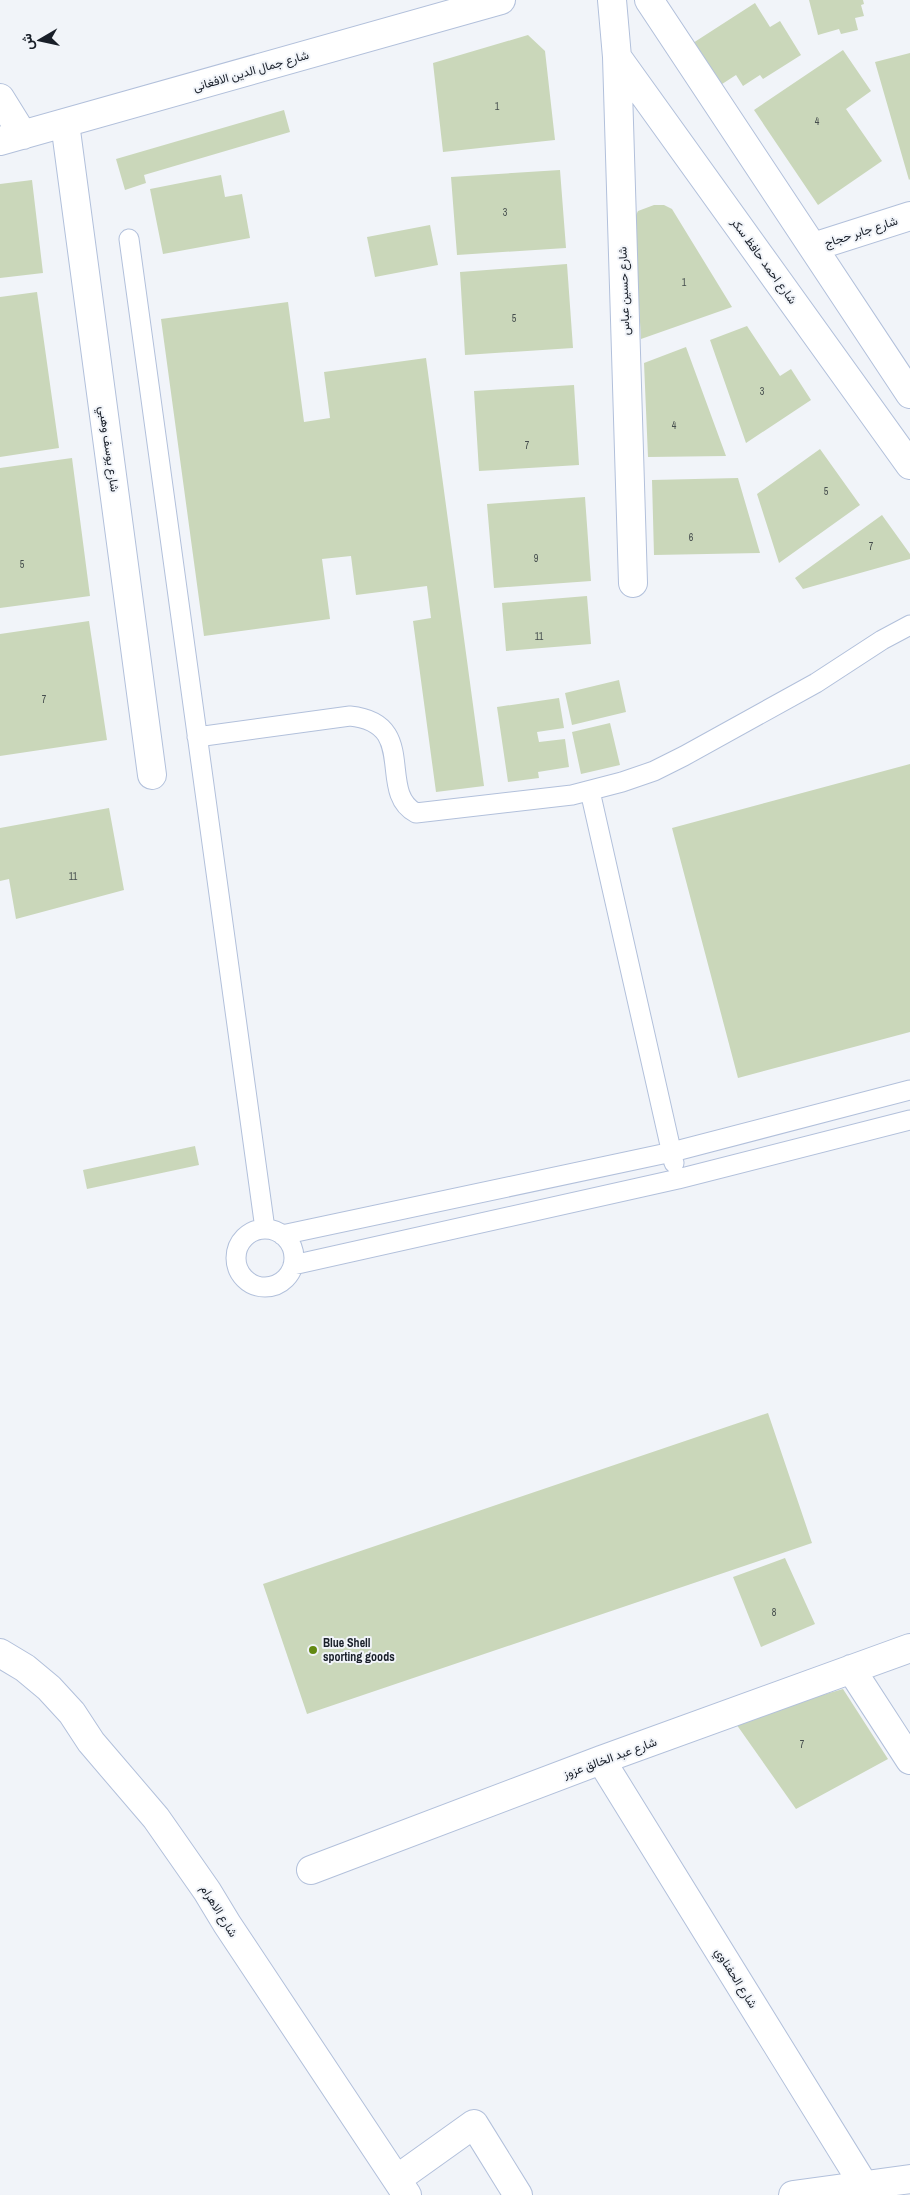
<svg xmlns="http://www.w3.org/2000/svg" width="910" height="2195" font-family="'Archivo Narrow',Vazirmatn,sans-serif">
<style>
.building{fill:#cad7ba}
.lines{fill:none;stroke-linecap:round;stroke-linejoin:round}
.lane-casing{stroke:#b2c0db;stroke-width:21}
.street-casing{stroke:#b2c0db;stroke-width:30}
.primary-casing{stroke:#b2c0db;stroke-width:30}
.lane{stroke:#fff;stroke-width:19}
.street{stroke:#fff;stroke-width:28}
.primary{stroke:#fff;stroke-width:28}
.poi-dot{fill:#628912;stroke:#f1f4f9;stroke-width:2}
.labels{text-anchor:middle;stroke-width:4;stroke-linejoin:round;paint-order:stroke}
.number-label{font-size:10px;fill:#454d4d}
.street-label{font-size:12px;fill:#191f29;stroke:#f1f4f9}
.poi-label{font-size:12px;font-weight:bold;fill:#191f29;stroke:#f1f4f9;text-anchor:start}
</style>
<rect width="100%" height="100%" fill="#f1f4f9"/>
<!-- building -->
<path class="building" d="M809,0H863L864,4L861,5L864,16L855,18L858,30L841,34L839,29L818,35Z
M755,3L770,27L780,21L801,55L763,79L760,75L743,86L736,75L719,86L693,43Z
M528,35L545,51L555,140L443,152L433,63Z
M843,50L871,91L846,109L882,161L818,205L754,110Z
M910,53V179L909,180L875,62Z
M284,110L290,132L144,175L146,183L125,190L116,159Z
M560,170L566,248L457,255L451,177Z
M221,175L225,197L242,194L250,238L163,254L150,189Z
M32,180L43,273L0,278V184Z
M654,205H664L672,209L732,307L641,339L634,219L638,211Z
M430,225L438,265L375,277L367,237Z
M567,264L573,348L465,355L460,272Z
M37,292L59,448L0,457V297Z
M288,302L304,422L330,418L324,372L426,358L484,786L436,792L413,621L431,618L427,586L356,595L351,556L322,559L330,619L204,636L161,319Z
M747,326L780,376L791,369L811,400L746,443L710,340Z
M686,347L726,456L648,457L644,363Z
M574,385L579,465L479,471L474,391Z
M820,449L860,505L779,563L757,494Z
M72,458L90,596L0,608V468Z
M738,478L760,553L654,555L652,480Z
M585,497L591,581L494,588L487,504Z
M882,515L910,554V559L803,589L795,578Z
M587,596L591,644L506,651L502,603Z
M89,621L107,740L0,756V634Z
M619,680L626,712L572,725L565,693Z
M559,698L564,728L537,732L539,742L565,739L569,767L538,772L539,778L508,782L497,707Z
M610,723L620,765L581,774L572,732Z
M910,764V1032L738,1078L672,828Z
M109,808L124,890L16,919L9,879L0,881V828Z
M195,1146L199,1165L87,1189L83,1170Z
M768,1413L812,1543L307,1714L263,1584Z
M785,1558L815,1624L761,1647L733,1577Z
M843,1689L888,1759L796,1809L734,1721Z"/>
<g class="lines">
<!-- lane casing -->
<g class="lane-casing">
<path id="lane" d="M129,239L265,1229
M197,737L350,716C420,723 376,792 416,813L572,795L622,782L654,771L684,756L816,683L882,640L910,625
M590,791L674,1163
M236 1258a29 29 0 1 1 58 0a29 29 0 1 1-58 0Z
M282,1235L672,1152L910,1090
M293,1265L678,1179L910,1120"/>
</g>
<!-- street casing -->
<g class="street-casing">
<path id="street" d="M612,0L617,57L633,583
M649,0L910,394
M617,57L910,465
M0,98L23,135
M65,123L152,775
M0,141L501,0
M813,247L910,216
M851,1669L910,1760
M601,1760L870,2195
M311,1870L601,1760L910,1648
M793,2195L910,2179"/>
</g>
<!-- primary casing -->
<g class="primary-casing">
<path id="primary" d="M0,1653L25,1668L49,1688L72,1713L91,1742L156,1818L207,1891L227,1924L407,2195
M397,2179L474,2124L518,2195"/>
</g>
<!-- lane -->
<use href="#lane" class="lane"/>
<!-- street -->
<use href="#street" class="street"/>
<!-- primary -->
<use href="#primary" class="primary"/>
</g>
<!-- markers -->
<circle class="poi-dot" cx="313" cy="1650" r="5"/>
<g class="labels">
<!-- number labels -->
<g class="number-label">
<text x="497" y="110">1</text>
<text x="817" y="125">4</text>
<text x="505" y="216">3</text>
<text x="684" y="286">1</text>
<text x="514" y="322">5</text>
<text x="762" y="395">3</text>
<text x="674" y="429">4</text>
<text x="527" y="449">7</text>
<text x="826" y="495">5</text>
<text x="691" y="541">6</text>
<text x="871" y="550">7</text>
<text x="536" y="562">9</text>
<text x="22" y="568">5</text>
<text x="539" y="640">11</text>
<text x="44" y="703">7</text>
<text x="73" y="880">11</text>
<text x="774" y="1616">8</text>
<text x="802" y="1748">7</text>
</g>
<!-- street labels -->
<g class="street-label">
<text transform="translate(251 71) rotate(-16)" y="4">شارع جمال الدين الافغانى</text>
<text transform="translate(861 232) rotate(-18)" y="4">شارع جابر حجاج</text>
<text transform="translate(764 261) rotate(54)" y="4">شارع احمد حافظ سكر</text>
<text transform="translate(624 291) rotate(-92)" y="4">شارع حسين عباس</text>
<text transform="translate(109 449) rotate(82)" y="4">شارع يوسف وهبي</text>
<text transform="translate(610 1758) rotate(-20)" y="4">شارع عبد الخالق عزوز</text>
<text transform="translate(219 1911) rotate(58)" y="4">شارع الاهرام</text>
<text transform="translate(736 1978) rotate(58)" y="4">شارع الحفناوي</text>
</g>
<!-- poi labels -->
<g class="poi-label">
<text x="323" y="1647">Blue Shell<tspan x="323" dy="14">sporting goods</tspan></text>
</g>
</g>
<!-- north arrow -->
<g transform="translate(40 40) rotate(261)" stroke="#f1f4f9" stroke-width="4" paint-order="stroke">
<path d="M0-4L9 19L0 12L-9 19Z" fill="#191f29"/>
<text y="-8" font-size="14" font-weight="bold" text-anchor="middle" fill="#191f29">ش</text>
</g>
</svg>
